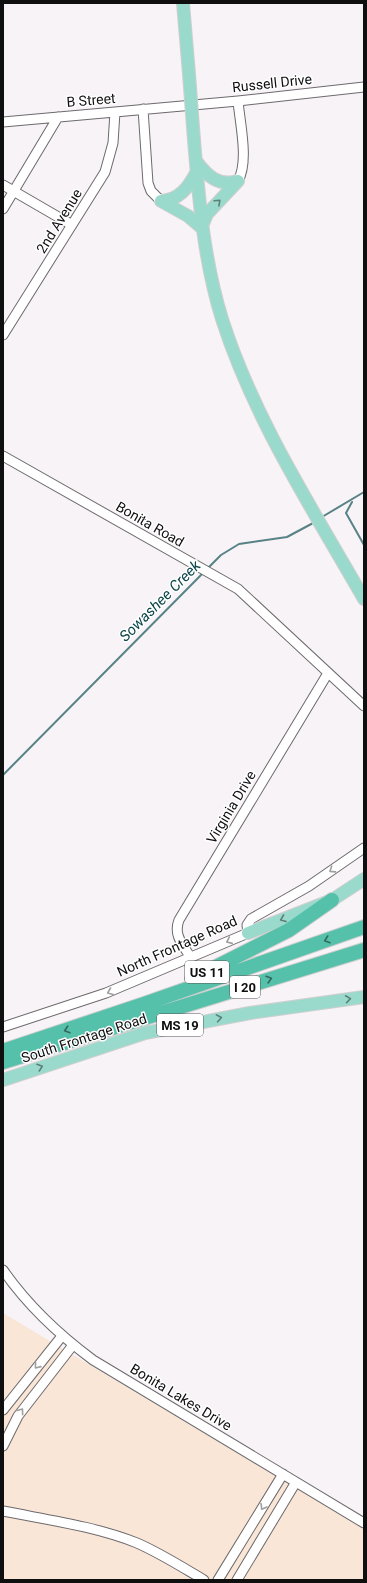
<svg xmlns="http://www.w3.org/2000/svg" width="367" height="1583" font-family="Roboto,sans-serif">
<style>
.commercial{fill:#fae6d7}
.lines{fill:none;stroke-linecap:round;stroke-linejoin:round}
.stream{stroke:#578286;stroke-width:2}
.minor-casing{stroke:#6d6a6d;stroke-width:11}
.major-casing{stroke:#cfcfcf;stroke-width:14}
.highway-casing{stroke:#cfcfcf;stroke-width:16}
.minor{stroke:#fff;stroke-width:9}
.major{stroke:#9adacc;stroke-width:12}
.highway{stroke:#56c1aa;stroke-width:14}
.major-bridge-casing{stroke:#cfcfcf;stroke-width:14;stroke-linecap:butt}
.major-bridge{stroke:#9adacc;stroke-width:12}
.oneway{stroke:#5c7f77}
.oneway2{stroke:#9f9f9f}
.oneway3{stroke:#33685d}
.labels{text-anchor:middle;stroke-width:3;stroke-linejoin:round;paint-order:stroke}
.shield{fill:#fff;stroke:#585758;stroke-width:1}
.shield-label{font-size:13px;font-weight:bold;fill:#100f10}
.street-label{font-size:14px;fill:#100f10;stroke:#fff}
.water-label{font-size:15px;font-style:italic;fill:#0b4548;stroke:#fff}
</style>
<rect width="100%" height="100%" fill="#f7f3f7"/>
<!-- commercial -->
<path class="commercial" d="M3,1313L364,1529V1580H3Z"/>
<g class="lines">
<!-- stream -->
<path class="stream" d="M352,502L346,513L364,545
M322,517L364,492
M207,569L221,555L239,544L287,537L315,522
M3,775L204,572"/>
<!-- minor casing -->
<g class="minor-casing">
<path id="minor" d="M238,101C240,124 249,161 238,181
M143,109L148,183L151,191L161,201
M3,122L238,101L364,87
M3,185L72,225
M3,209L58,117
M3,335L105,172L113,143L115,112
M3,456L238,589L364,706
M191,958C183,945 173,935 179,920L328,673
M3,1027L106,993L248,933L247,925L251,919L309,886L364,848
M3,1270C28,1306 58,1334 93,1360L364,1523
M3,1410L62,1336
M3,1446L18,1416L73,1345
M3,1511C48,1520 94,1526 137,1543C160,1553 182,1567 204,1580
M218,1580L283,1474
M237,1580L296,1482"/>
</g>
<!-- major casing -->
<g class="major-casing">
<path id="major" d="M183,3L189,74
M194,140C199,201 204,261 222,319C254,419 312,508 364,599
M196,161C207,176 219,187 238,181
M161,201L188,216L202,228
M161,201C179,200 188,188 196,173
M202,226L207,214L238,181
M248,933L332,900L364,879
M3,1080L145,1033L250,1013L364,997"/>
</g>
<!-- highway casing -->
<g class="highway-casing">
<path id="highway" d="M192,979L289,930L332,900
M3,1051L144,1004L364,927
M3,1062L364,950"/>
</g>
<!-- minor -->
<use href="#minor" class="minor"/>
<!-- major -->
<use href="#major" class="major"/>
<!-- highway -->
<use href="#highway" class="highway"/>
<!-- major-bridge casing -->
<g class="major-bridge-casing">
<path id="major-bridge" d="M189,74L194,140"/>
</g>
<!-- major-bridge -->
<use href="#major-bridge" class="major-bridge"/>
</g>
<!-- one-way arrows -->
<defs><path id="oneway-chevron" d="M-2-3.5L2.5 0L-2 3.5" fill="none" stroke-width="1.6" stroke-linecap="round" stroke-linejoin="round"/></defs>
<g class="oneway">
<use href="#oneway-chevron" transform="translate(218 202) rotate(-43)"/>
<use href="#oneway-chevron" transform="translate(283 919) rotate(159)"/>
<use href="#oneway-chevron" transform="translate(348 999) rotate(-8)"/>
<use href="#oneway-chevron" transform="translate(219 1018) rotate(-10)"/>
<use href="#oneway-chevron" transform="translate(40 1067) rotate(-19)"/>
</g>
<g class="oneway2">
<use href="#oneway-chevron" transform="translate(332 870) rotate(147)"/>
<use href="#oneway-chevron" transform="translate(229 941) rotate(156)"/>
<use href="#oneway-chevron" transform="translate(110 992) rotate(158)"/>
<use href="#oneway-chevron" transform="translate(37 1366) rotate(129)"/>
<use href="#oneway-chevron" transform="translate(21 1411) rotate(-54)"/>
<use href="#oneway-chevron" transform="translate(263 1507) rotate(121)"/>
</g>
<g class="oneway3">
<use href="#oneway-chevron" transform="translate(327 940) rotate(161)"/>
<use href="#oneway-chevron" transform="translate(269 979) rotate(-17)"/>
<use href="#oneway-chevron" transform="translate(67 1030) rotate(162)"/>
</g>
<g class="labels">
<!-- shield labels -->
<g class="shield">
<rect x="185" y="961" width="44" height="22" rx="3"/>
<rect x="230" y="976" width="30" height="22" rx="3"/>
<rect x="157" y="1014" width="46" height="22" rx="3"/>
</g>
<g class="shield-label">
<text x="207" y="977">US 11</text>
<text x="245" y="992">I 20</text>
<text x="180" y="1030">MS 19</text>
</g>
<!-- street labels -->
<g class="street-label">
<text transform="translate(272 83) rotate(-6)" y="5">Russell Drive</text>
<text transform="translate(91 100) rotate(-5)" y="5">B Street</text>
<text transform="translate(59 221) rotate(-58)" y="5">2nd Avenue</text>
<text transform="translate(150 524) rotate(30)" y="5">Bonita Road</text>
<text transform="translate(231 807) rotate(-59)" y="5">Virginia Drive</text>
<text transform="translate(177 946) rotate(-24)" y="5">North Frontage Road</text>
<text transform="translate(84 1038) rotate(-18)" y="5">South Frontage Road</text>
<text transform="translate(181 1397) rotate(31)" y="5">Bonita Lakes Drive</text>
</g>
<!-- water labels -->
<g class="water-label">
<text transform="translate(160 601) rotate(-45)" y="5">Sowashee Creek</text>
</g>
</g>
<!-- border -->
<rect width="367" height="1583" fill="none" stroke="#100f10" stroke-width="8"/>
</svg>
